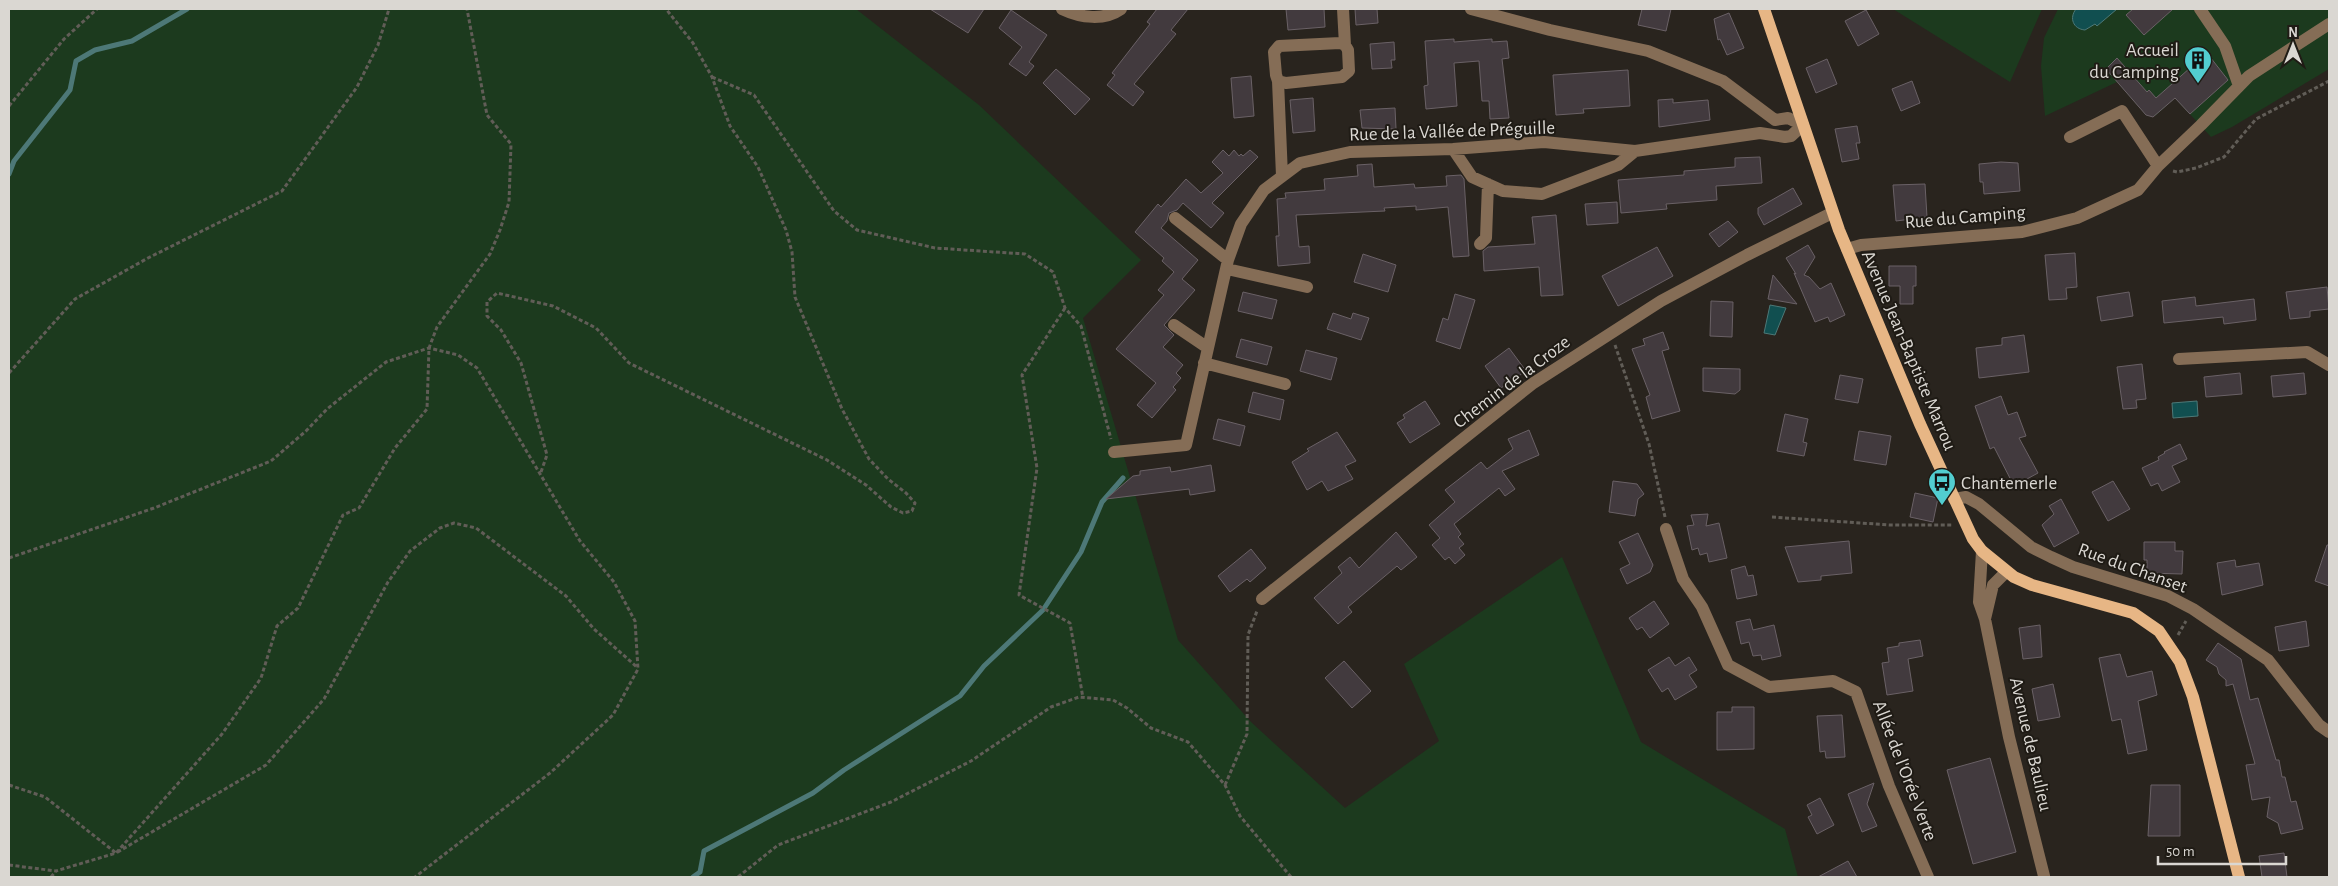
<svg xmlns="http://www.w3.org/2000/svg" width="2338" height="886" font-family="'Alegreya Sans',sans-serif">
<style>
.green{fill:#1c3a1e}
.water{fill:#114f50;stroke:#4d7877}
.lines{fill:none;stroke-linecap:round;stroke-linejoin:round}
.stream{stroke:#4d7877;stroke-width:5}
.building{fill:#423a3e;stroke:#6a6166}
.path{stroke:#615d57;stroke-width:3;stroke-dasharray:4 2.5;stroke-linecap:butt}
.minor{stroke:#856d56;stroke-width:12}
.major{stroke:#e7b685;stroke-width:12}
.labels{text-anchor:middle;stroke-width:4;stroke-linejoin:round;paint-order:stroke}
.poi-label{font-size:19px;fill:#dad7d2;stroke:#1f1b15;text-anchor:end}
.street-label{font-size:19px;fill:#dad7d2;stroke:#1f1b15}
</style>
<rect width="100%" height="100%" fill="#29241e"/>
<!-- green -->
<path class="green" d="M9,9H856L979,105L1141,260L1083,318L1178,640L1251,722L1345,808L1439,741L1404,664L1562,557L1641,742L1785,829L1798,877H9Z
M1893,9H2042L2010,82Z
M2058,9H2329V69L2232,127L2211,137L2175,98L2155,116L2146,115L2117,82L2045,116L2041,66L2044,38Z"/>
<!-- water -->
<path class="water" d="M2076,9H2117L2097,26L2095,24L2085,30C2073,29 2069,18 2076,9Z
M1770,305L1786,308L1775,335L1764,333Z
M2197,401L2198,416L2173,418L2172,403Z"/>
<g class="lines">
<!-- stream -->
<path class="stream" d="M9,174L14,161L70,90L76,61L95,50L132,41L187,9
M693,877L700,872L704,851L813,793L844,770L960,696L984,666L1043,610L1081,552L1102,502L1123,478"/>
</g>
<!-- building -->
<path class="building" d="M930,9H984L968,33Z
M1157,9H1188L1171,30L1176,34L1134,84L1144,92L1133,106L1107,85L1115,75L1112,73L1150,24L1147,22Z
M1286,9H1324L1325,27L1288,30Z
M1355,9H1377L1378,23L1356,25Z
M1642,9H1671L1666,31L1638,25Z
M2133,9H2173L2144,35L2126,15Z
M1011,10L1047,35L1029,62L1034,66L1026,76L1009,64L1022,47L999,28Z
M1866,10L1879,34L1858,46L1845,21Z
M1729,13L1744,48L1727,55L1720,39L1718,40L1714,19Z
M1454,39V42L1492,39V42L1507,41L1509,58L1502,59L1509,118L1490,119L1489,101H1482L1479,61L1454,63L1457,106L1426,109L1424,86L1428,85L1425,41Z
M1394,42L1395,60H1391L1392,68L1372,69L1370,44Z
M2207,53L2228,80L2190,114L2175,98L2153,117L2146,115L2106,69L2117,58L2147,92L2149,90L2156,98Z
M1827,59L1837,84L1816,93L1806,68Z
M1056,69L1090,99L1075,115L1043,83Z
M1628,70L1630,106L1583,109L1584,113L1556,115L1553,75Z
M1251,76L1254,116L1234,118L1231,78Z
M1912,81L1920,103L1901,111L1892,89Z
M1313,98L1315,131L1293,133L1290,100Z
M1673,99V103L1708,100L1710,120L1659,127L1658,100Z
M1395,108L1396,129L1362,128L1360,110Z
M1857,126L1860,143H1856L1859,159L1842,162L1835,129Z
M1223,150L1229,156L1234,150L1239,156L1241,154L1243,156L1250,150L1258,157L1212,203L1224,213L1211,228L1183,203L1177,210L1169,213L1167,221L1161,228L1198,260L1182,279L1195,290L1164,325L1174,335L1163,347L1183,365L1176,373L1181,378L1173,387L1176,390L1152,418L1137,405L1156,383L1116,349L1164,295L1158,290L1174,272L1162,261L1164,258L1135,232L1158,204L1161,207L1186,179L1201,193L1223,173L1212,162Z
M1760,157L1762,183L1716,186L1717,200L1666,204L1667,209L1621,213L1618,180L1684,175V171L1735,167V158Z
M2001,162L2018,163L2020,191L1984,194L1983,182H1980L1979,164Z
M1372,164L1374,187L1414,184L1415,188L1447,186L1446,176L1461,175L1464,179L1469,256L1453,257L1448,207L1416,210V206L1384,208L1385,211L1296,215L1299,247L1309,246L1310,263L1278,266L1276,236H1279L1277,199L1286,198L1285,193L1325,190L1324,179L1358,176L1357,165Z
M1925,184L1927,217L1896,221L1893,185Z
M1793,188L1802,204L1764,225L1758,214V208Z
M1617,202L1618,223L1587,225L1585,204Z
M1556,215L1563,295L1541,296L1539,267L1484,271L1483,251L1488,247L1535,244L1532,217Z
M1728,221L1738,232L1719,247L1709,234Z
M1808,245L1815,257L1804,275L1809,277L1820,289L1831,283L1845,315L1830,322L1828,317L1815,322L1794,273L1796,274L1786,258Z
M1657,247L1673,276L1618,306L1602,276Z
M2075,253L2077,287L2066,288L2067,299L2049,300L2045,255Z
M1363,254L1396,265L1388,292L1354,282Z
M1889,266H1916V286H1913V304H1900V286H1889Z
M1773,275L1797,304L1768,299Z
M2327,287L2329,309L2310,311V317L2290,319L2286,292Z
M1243,292L1277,300L1272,319L1238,311Z
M2129,292L2133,316L2101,321L2097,297Z
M1455,294L1475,300L1460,349L1436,341L1443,318L1448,320Z
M2195,297L2196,306L2254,299L2256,320L2224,324L2223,317L2164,323L2162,301Z
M1711,301L1733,302L1732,337L1710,336Z
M1333,313L1351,319L1353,313L1369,318L1361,340L1327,329Z
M1663,332L1669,349L1662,351L1680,411L1652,419L1646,397L1650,395L1632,349L1645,345L1643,339Z
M2024,335L2029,372L1979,378L1976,348L2002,345V338Z
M1241,339L1272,347L1267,365L1236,357Z
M1509,348L1526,371L1501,388L1485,366Z
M1306,350L1337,358L1331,380L1300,371Z
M2142,364L2146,399L2136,400L2137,408L2123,409L2117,367Z
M1703,368L1740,369V390L1735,394L1703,391Z
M2240,373L2242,394L2206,397L2204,377Z
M2304,373L2306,394L2273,397L2271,376Z
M1840,375L1863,379L1858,403L1835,399Z
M1253,392L1284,400L1280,420L1248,412Z
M2001,396L2008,415L2017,412L2026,436L2019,438L2038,473L2014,486L1994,447L1990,449L1975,406Z
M1425,401L1440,424L1410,443L1397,423L1405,418L1403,415Z
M1785,414L1808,419L1803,442L1807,443L1804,456L1777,451Z
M1218,419L1245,426L1240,446L1213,439Z
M1529,430L1539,455L1502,471L1515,489L1505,496L1499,488L1454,524L1461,534L1458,537L1464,544L1459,548L1465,555L1455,564L1449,557L1445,560L1432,545L1440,538L1429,525L1455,502L1445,490L1481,462L1487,469L1513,449L1508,439Z
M1859,431L1891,436L1886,465L1854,460Z
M1337,432L1356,461L1345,466L1353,479L1328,491L1322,481L1307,490L1292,462L1309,451L1307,449Z
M2180,444L2187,459L2172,466L2180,482L2162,491L2158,483L2151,486L2142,468L2159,460L2158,457L2165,453L2164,452Z
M1211,465L1215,491L1190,495L1189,489L1106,499L1133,476L1140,475V471L1170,467L1171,472Z
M1613,481L1637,484L1644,494L1638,499L1635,516L1609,512Z
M2113,481L2130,509L2108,521L2092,492Z
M1915,493L1938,498L1933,522L1910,517Z
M2061,499L2079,533L2054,547L2042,525L2054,514L2049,506Z
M1708,514L1706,526L1719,523L1727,558L1709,562L1707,553L1700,555L1698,548L1692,550L1687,526L1694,525L1691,515Z
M1396,532L1417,557L1401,570L1397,566L1348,607L1352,612L1338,624L1314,598L1342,573L1338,567L1350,557L1359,568Z
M1638,533L1653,565L1650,572L1627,584L1620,569L1630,564L1619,542Z
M1849,541L1852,573L1821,576V580L1798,582L1785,547Z
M2144,542H2175V551H2183L2182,574L2147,573V560H2144Z
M2327,545H2329V586L2315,581Z
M1251,549L1266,568L1250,582L1247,579L1230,592L1218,576Z
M2235,560L2236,567L2259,563L2263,585L2222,595L2217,563Z
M1745,566L1748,576L1753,575L1757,595L1737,599L1731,570Z
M1654,601L1669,624L1650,638L1642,627L1637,630L1629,618Z
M1750,619L1753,630L1774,625L1781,656L1762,660L1761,655L1753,656L1749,642L1741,644L1736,622Z
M2306,621L2309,646L2279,651L2275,627Z
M2040,625L2042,657L2023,659L2019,628Z
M1920,640L1923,656L1908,659L1913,691L1887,695L1882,663L1889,662L1887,648L1899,646V643Z
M2218,643L2241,659L2250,700L2258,698L2276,760H2279L2282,777H2285L2291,802L2296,801L2303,829L2281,834L2278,823L2267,817L2270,797L2252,800L2246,765L2255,764L2233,684L2226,686V680L2219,674L2217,667L2206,660Z
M2120,654L2127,677L2152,671L2157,695L2138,701L2147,750L2128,754L2121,719L2112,721L2099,658Z
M1669,657L1675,666L1689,657L1697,670L1689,675L1697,687L1675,700L1668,688L1662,692L1648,670Z
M1344,661L1371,691L1352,708L1325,678Z
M2053,684L2060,717L2038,721L2032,689Z
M1732,707H1754V749L1717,750V712H1732Z
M1842,715L1845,757L1826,758L1825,751L1820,752L1817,716Z
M1990,758L2016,852L1973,864L1947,770Z
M1874,783L1867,804L1877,826L1862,832L1848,794Z
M2151,785H2180V836H2148Z
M1820,798L1834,825L1817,834L1808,817L1812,815L1807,805Z
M2284,853L2287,877H2262L2259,856Z
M1848,861L1857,877H1818Z"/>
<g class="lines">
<!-- path -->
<path class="path" d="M712,77L754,95L834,211L857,230L935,248L1025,254L1053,272L1065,308L1081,326L1111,439
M9,106L64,39L97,9
M2173,171L2177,172L2196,168L2224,157L2256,119L2329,81
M1065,308L1022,375L1037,468L1019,595L1070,623L1083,698
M1615,345L1649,444L1665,517
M9,373L75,299L148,258L282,191L357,87L378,45L389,9
M541,472L547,455L521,363L501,330L487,316V302L497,293L553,306L596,328L629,363L827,460L866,485L891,507L903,513L912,511L915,503L906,493L888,479L869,459L842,409L795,297L792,252L786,230L758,167L730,126L712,77L693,43L666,9
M1772,517L1890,525H1952
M9,558L154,508L271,461L306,431L327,409L386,362L429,348L458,355L477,368L580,541L614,582L635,621L638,669L613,715L550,773L415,877
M2178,635L2186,621
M9,785L45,797L116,853L266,765L324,699L388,582L410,551L440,528L454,523L476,528L566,596L594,629L638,668
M1225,785L1247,734L1248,635L1257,611
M9,865L56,871L116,853L222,734L261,678L277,626L298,608L343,515L359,508L395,448L427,409L429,348L437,327L490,254L500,230L509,202L511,144L487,115L467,9
M51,877L56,871
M738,877L778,845L891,802L971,761L1051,707L1079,697L1113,700L1127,708L1151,728L1188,742L1225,785L1240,816L1291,877"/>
<!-- minor -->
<path class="minor" d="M1062,9C1081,18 1104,21 1121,9
M2200,9L2225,46L2239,86
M1278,81L1286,83L1342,77L1349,71L1348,50L1345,45L1343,9
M2070,137L2122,111L2158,166
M1453,149L1472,177L1503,191L1542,194L1618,165L1635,151
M1282,176L1278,81L1276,75L1274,52L1279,46L1340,43L1345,45
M1175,218L1228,260
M1480,244L1486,238L1488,184
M1847,249L1861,245L2022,232L2077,218L2138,190L2158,166L2201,125L2249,76L2329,24
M1227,269L1307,287
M1174,325L1208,348
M2179,359L2307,352L2329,365
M1204,363L1285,384
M1114,452L1186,445L1228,260L1241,224L1264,190L1300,163L1350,152L1453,149L1544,142L1635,151L1760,133L1785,137L1791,136L1803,125L1788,118L1775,120L1723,81L1648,51L1550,30L1471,9
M1954,499L1966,497L1979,504L2031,547L2051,557L2073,567L2168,596L2193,609L2268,660L2319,725L2329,732
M1666,529L1683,579L1702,607L1728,665L1769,687L1833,681L1856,692L1889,786L1928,877
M1982,551L1979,602L1985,619L2009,737L2044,876
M1262,599L1532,384L1661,301L1747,255L1832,213
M1985,619L1993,585L2006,572"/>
<!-- major -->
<path class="major" d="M1764,9L1839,230L1920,424L1973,539L1982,551L2014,577L2032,585L2133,613L2159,631L2180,662L2193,697L2239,877"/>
</g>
<!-- icons -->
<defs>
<g id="building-pin" transform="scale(1.4375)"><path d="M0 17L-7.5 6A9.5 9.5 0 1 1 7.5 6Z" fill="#52cdd0" stroke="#1f1b15"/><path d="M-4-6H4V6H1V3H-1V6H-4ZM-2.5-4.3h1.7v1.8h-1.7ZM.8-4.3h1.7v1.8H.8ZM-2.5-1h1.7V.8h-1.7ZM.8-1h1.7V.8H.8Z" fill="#111"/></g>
<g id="bus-pin" transform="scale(1.4375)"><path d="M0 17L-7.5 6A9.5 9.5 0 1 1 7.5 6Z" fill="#52cdd0" stroke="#1f1b15"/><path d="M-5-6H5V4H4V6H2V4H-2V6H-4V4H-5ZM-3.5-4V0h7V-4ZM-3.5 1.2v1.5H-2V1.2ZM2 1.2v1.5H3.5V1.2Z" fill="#111"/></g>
</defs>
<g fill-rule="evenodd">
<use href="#building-pin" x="2198" y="60"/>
<use href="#bus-pin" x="1942" y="482"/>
</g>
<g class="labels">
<!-- poi labels -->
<g class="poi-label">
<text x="2179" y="56">Accueil<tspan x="2179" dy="22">du Camping</tspan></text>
<text x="1961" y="489" text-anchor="start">Chantemerle</text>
</g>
<!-- street labels -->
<g class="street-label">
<text transform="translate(1452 130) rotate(-2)" y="7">Rue de la Vallée de Préguille</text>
<text transform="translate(1965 216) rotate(-5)" y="7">Rue du Camping</text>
<text transform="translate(1910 350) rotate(67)" y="7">Avenue Jean-Baptiste Marrou</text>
<text transform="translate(1511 381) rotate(-37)" y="7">Chemin de la Croze</text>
<text transform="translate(2133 567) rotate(20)" y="7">Rue du Chanset</text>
<text transform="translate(2032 744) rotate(77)" y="7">Avenue de Baulieu</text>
<text transform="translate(1906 770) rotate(69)" y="7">Allée de l'Orée Verte</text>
</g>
</g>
<!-- border -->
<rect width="2338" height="886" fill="none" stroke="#dad7d2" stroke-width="20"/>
<!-- north arrow -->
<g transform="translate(2293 45)" stroke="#1f1b15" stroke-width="4" paint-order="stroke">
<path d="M0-4L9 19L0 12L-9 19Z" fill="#dad7d2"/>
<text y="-8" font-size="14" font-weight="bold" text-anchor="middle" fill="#dad7d2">N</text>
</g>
<!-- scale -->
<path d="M2158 856v8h128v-8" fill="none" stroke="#dad7d2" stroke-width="2.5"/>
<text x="2166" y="856" font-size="15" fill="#dad7d2" stroke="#1f1b15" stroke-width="4" paint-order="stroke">50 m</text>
</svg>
